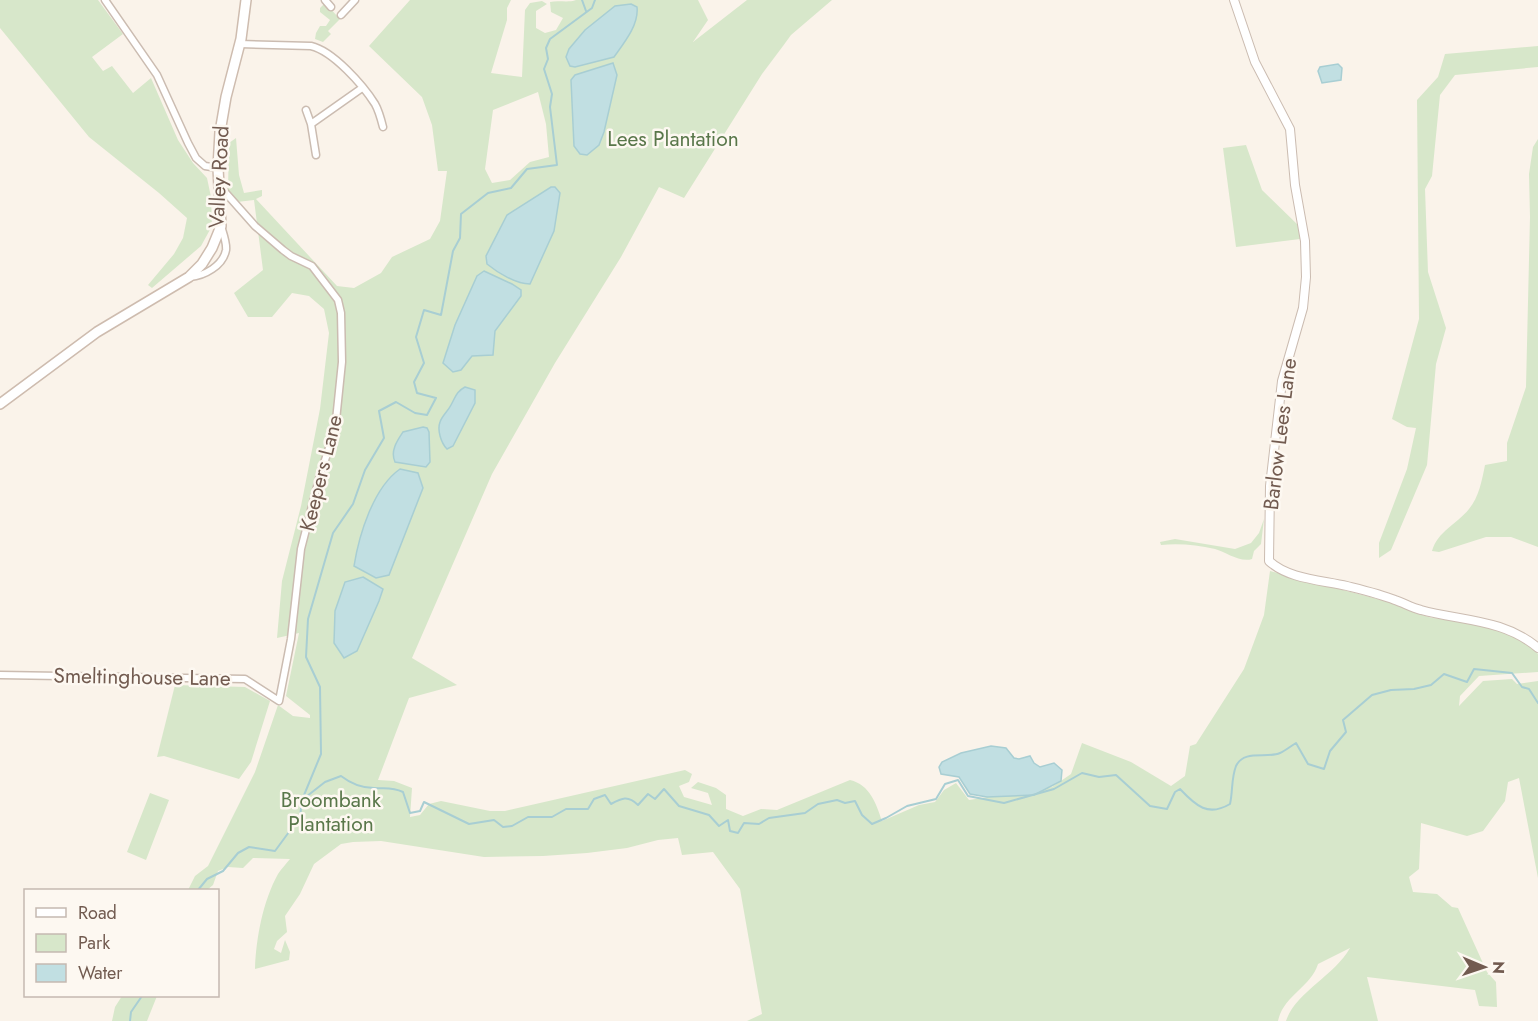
<svg xmlns="http://www.w3.org/2000/svg" width="1538" height="1021" font-family="Jost,sans-serif">
<style>
.green{fill:#d7e7ca;fill-rule:evenodd}
.water{fill:#c1dfe2;stroke:#a8ced3;stroke-width:1.5}
.lines{fill:none;stroke-linecap:round;stroke-linejoin:round}
.stream{stroke:#a8ced3;stroke-width:2}
.minor-casing{stroke:#cbbcb1;stroke-width:9}
.tertiary-casing{stroke:#cbbcb1;stroke-width:10}
.secondary-casing{stroke:#cebcaf;stroke-width:12}
.minor{stroke:#fff;stroke-width:6}
.tertiary{stroke:#fff;stroke-width:8}
.secondary{stroke:#fff;stroke-width:9}
.labels{text-anchor:middle;stroke-width:5;stroke-linejoin:round;paint-order:stroke}
.park-label{font-size:21px;fill:#59774a;stroke:#fdf8f1}
.street-label{font-size:21px;fill:#725b50;stroke:#fdf8f1}
</style>
<rect width="100%" height="100%" fill="#faf3ea"/>
<!-- green -->
<path class="green" d="M0,0H98L123,34L92,57L103,71L112,66L133,93L151,78L178,140L193,163L207,178L211,197L212,226L201,246L152,288L148,285L174,254L183,238L187,218L159,193L89,137L0,28Z
M410,0H511L507,8V20L491,73L522,77L525,10L530,3L542,1L547,4L536,11V28L545,33L556,30L563,18L551,12L550,2C559,0 568,3 576,0H698L708,20L693,42L747,0H832L791,35L783,46L762,74L684,198L659,187L621,257L555,363L492,474L412,658L457,685L409,698L378,780L394,781L412,788L410,817L420,815L429,804L441,801L490,811H505L685,770L692,774L689,782L679,786L684,797L712,805L708,793L691,788L698,782L716,788L726,795V809L743,816L761,809L777,810L850,780C870,785 876,803 882,821L919,805L935,802L944,790L956,783L969,800L1052,787L1071,774L1082,743L1131,762L1171,786L1185,776L1190,746L1196,744L1244,669L1264,615L1270,571L1393,603L1415,613L1432,618L1460,620L1501,629L1529,644L1538,654V672L1479,676L1460,696L1459,706L1483,681L1512,679L1517,684L1538,681V878L1519,778L1508,782L1505,801L1483,831L1467,836L1421,823L1419,869L1409,877L1413,892L1437,894L1452,907L1458,908L1487,972L1496,982L1497,1007L1479,1006L1475,990L1367,977L1378,1021H1286C1295,993 1334,976 1350,948L1318,964C1311,987 1283,996 1278,1021H747L762,1014L740,889L713,852L682,855L678,838L658,840L627,848L587,853L543,856L484,857L381,841L353,842L341,844L314,864L300,894L285,916L287,932L277,941L274,949L281,953L285,940L290,952L289,960L255,969C256,938 263,901 278,874C282,868 286,864 290,859L253,858L243,868L228,867L218,871L213,885L207,890H188L195,876L208,866L255,772L278,705L293,716L310,718V715L286,696L299,633L277,638L282,581L301,506L320,409L329,333L324,309L309,296L292,293L272,317H248L234,293L263,270L254,200L237,202L231,196L228,189L229,143L236,138L239,175L244,193L262,190V196L256,199L337,286L354,288L381,273L392,257L430,239L440,221L447,171H438L432,125L422,97L369,46ZM538,92L546,124L549,157L530,162L510,180L492,183L485,169L493,110Z
M325,3L340,19L328,31L331,34L323,42L315,39L316,33L320,26H326L330,20L320,12V8Z
M1538,46V67L1455,75L1440,95L1432,176L1425,189L1428,272L1446,328L1436,364L1427,465L1391,550L1379,558V543L1407,469L1416,428L1407,427L1392,419L1419,319L1417,100L1438,77L1445,54Z
M1538,139V547L1511,537H1486L1439,552L1432,551C1438,531 1456,525 1469,509C1479,497 1482,480 1485,465L1507,461V443L1526,387L1530,217L1529,174L1533,147Z
M1246,145L1262,190L1299,226L1300,239L1236,247L1223,148Z
M1264,519L1261,544L1254,551L1252,559C1240,563 1226,552 1215,549C1197,545 1179,543 1161,545L1160,542L1175,539L1235,549L1251,543L1259,533Z
M175,685L245,687L270,701L251,762L239,779L164,756L157,757Z
M150,793L169,800L146,860L127,852Z
M122,996H157L147,1021H112L115,1007Z"/>
<!-- water -->
<path class="water" d="M631,4L637,7C639,25 624,43 614,57L575,67L570,66L566,57L569,49L585,30L615,6Z
M613,63L617,75L604,132L599,145L587,155L580,154L574,146L571,80L575,75Z
M1338,64L1342,68L1341,80L1322,83L1318,71L1320,67Z
M551,187H555L560,193L554,231L530,284C516,284 498,273 487,264L486,256L507,215Z
M484,271L512,284L521,290V296L495,331L493,355L472,356L461,370L453,372L443,363L455,325L477,276Z
M465,387L475,390V403L453,446L447,449C441,443 437,430 440,422C442,416 448,411 451,405C456,396 456,392 465,387Z
M423,427L427,428L429,432L430,462L426,467L395,462C390,451 397,441 403,432Z
M400,469L418,473L423,488L389,575L376,578L354,566C359,535 373,488 400,469Z
M363,577L383,589L379,601L357,651L344,658L334,643L335,611L345,582Z
M991,746L1006,748L1014,758L1019,759L1030,756L1034,763L1040,767L1054,763L1062,770L1061,781L1034,795L987,797L970,794L959,777L941,774L939,767L942,762L961,753Z"/>
<g class="lines">
<!-- stream -->
<path class="stream" d="M582,0L586,11
M302,800L325,782L341,776C350,783 362,788 374,788C386,789 392,787 403,792L410,813L420,811L424,802L469,824L494,820L503,827L512,826L528,817H552L566,809H588L594,799L605,795L611,804C622,798 628,795 638,805L648,794L655,799L664,789L679,806L709,815L719,826L728,820L730,831L738,833L744,823L759,824L769,818L805,813L818,804L837,800L845,803L855,801L862,815L872,824L886,818L907,806L936,799L945,784L958,780L968,796L1004,803L1054,789L1082,773L1099,777L1116,775L1150,806L1167,809L1175,792L1180,789C1196,806 1208,817 1230,804C1233,791 1231,779 1236,766C1244,749 1267,759 1280,753C1285,751 1291,746 1296,743L1308,764L1324,769L1330,751L1346,732L1343,720L1372,695L1391,690L1414,689L1431,685L1444,674L1467,682L1474,669L1512,673L1522,687L1529,689L1538,703
M198,890L207,879L223,871L238,853L249,847L275,851L300,817L302,800L321,754L320,687L306,657L308,619L333,533L353,504L365,470L384,438L379,411L396,402L415,413L427,415L436,398L417,393L414,382L424,363L416,337L424,310L441,315L453,251L460,238L461,214L488,193L511,188L527,169L557,165L550,107L552,94L544,69L548,59L546,48L550,39L592,8L595,0
M130,1021L131,1012L142,996"/>
<!-- minor casing -->
<g class="minor-casing">
<path id="minor" d="M105,0L157,75L188,143L196,158L205,166L218,168
M325,0L331,7
M341,15L355,0
M240,44L311,46C333,51 363,85 375,104C379,111 381,119 383,127
M306,110L311,124
M316,155L311,124L362,88
M190,277C204,276 223,266 226,250C227,243 223,233 221,226
M0,675L245,679L279,701L291,639L301,549L320,475L335,430L342,362L341,313L338,300L312,266L291,256L283,250L255,226L224,191L219,192"/>
</g>
<!-- tertiary casing -->
<g class="tertiary-casing">
<path id="tertiary" d="M1234,0L1255,62L1290,129L1295,185L1305,241L1306,277L1303,308L1282,381L1270,486L1269,561C1288,579 1321,580 1347,586C1363,590 1380,594 1395,600C1404,603 1412,608 1421,610C1462,621 1504,619 1538,648"/>
</g>
<!-- secondary casing -->
<g class="secondary-casing">
<path id="secondary" d="M0,404L97,332L189,277L202,264L212,248L221,226L218,168L220,132L226,97L241,39L246,0"/>
</g>
<!-- minor -->
<use href="#minor" class="minor"/>
<!-- tertiary -->
<use href="#tertiary" class="tertiary"/>
<!-- secondary -->
<use href="#secondary" class="secondary"/>
</g>
<g class="labels">
<!-- park labels -->
<g class="park-label">
<text x="673" y="146">Lees Plantation</text>
<text x="331" y="807">Broombank<tspan x="331" dy="24">Plantation</tspan></text>
</g>
<!-- street labels -->
<g class="street-label">
<text transform="translate(219 177) rotate(-87)" y="7">Valley Road</text>
<text transform="translate(1280 434) rotate(-83)" y="7">Barlow Lees Lane</text>
<text transform="translate(321 473) rotate(-76)" y="7">Keepers Lane</text>
<text transform="translate(142 677) rotate(1)" y="7">Smeltinghouse Lane</text>
</g>
</g>
<!-- legend -->
<rect x="24" y="889" width="195" height="108" fill="#fdf8f1" stroke="#c5b9b1" stroke-width="1.5"/>
<rect x="36" y="908" width="30" height="9" fill="#ffffff" stroke="#c5b9b1" stroke-width="1.5"/>
<text x="78" y="919" font-size="18" fill="#725b50">Road</text>
<rect x="36" y="934" width="30" height="18" fill="#d7e7ca" stroke="#c5b9b1" stroke-width="1.5"/>
<text x="78" y="949" font-size="18" fill="#725b50">Park</text>
<rect x="36" y="964" width="30" height="18" fill="#c1dfe2" stroke="#c5b9b1" stroke-width="1.5"/>
<text x="78" y="979" font-size="18" fill="#725b50">Water</text>
<!-- north arrow -->
<g transform="translate(1484 967) rotate(92)" stroke="#fdf8f1" stroke-width="4.5" paint-order="stroke">
<path d="M0-4.5L10 22L0 15L-10 22Z" fill="#725b50"/>
<text y="-9" font-size="16" font-weight="bold" text-anchor="middle" fill="#725b50">N</text>
</g>
</svg>
